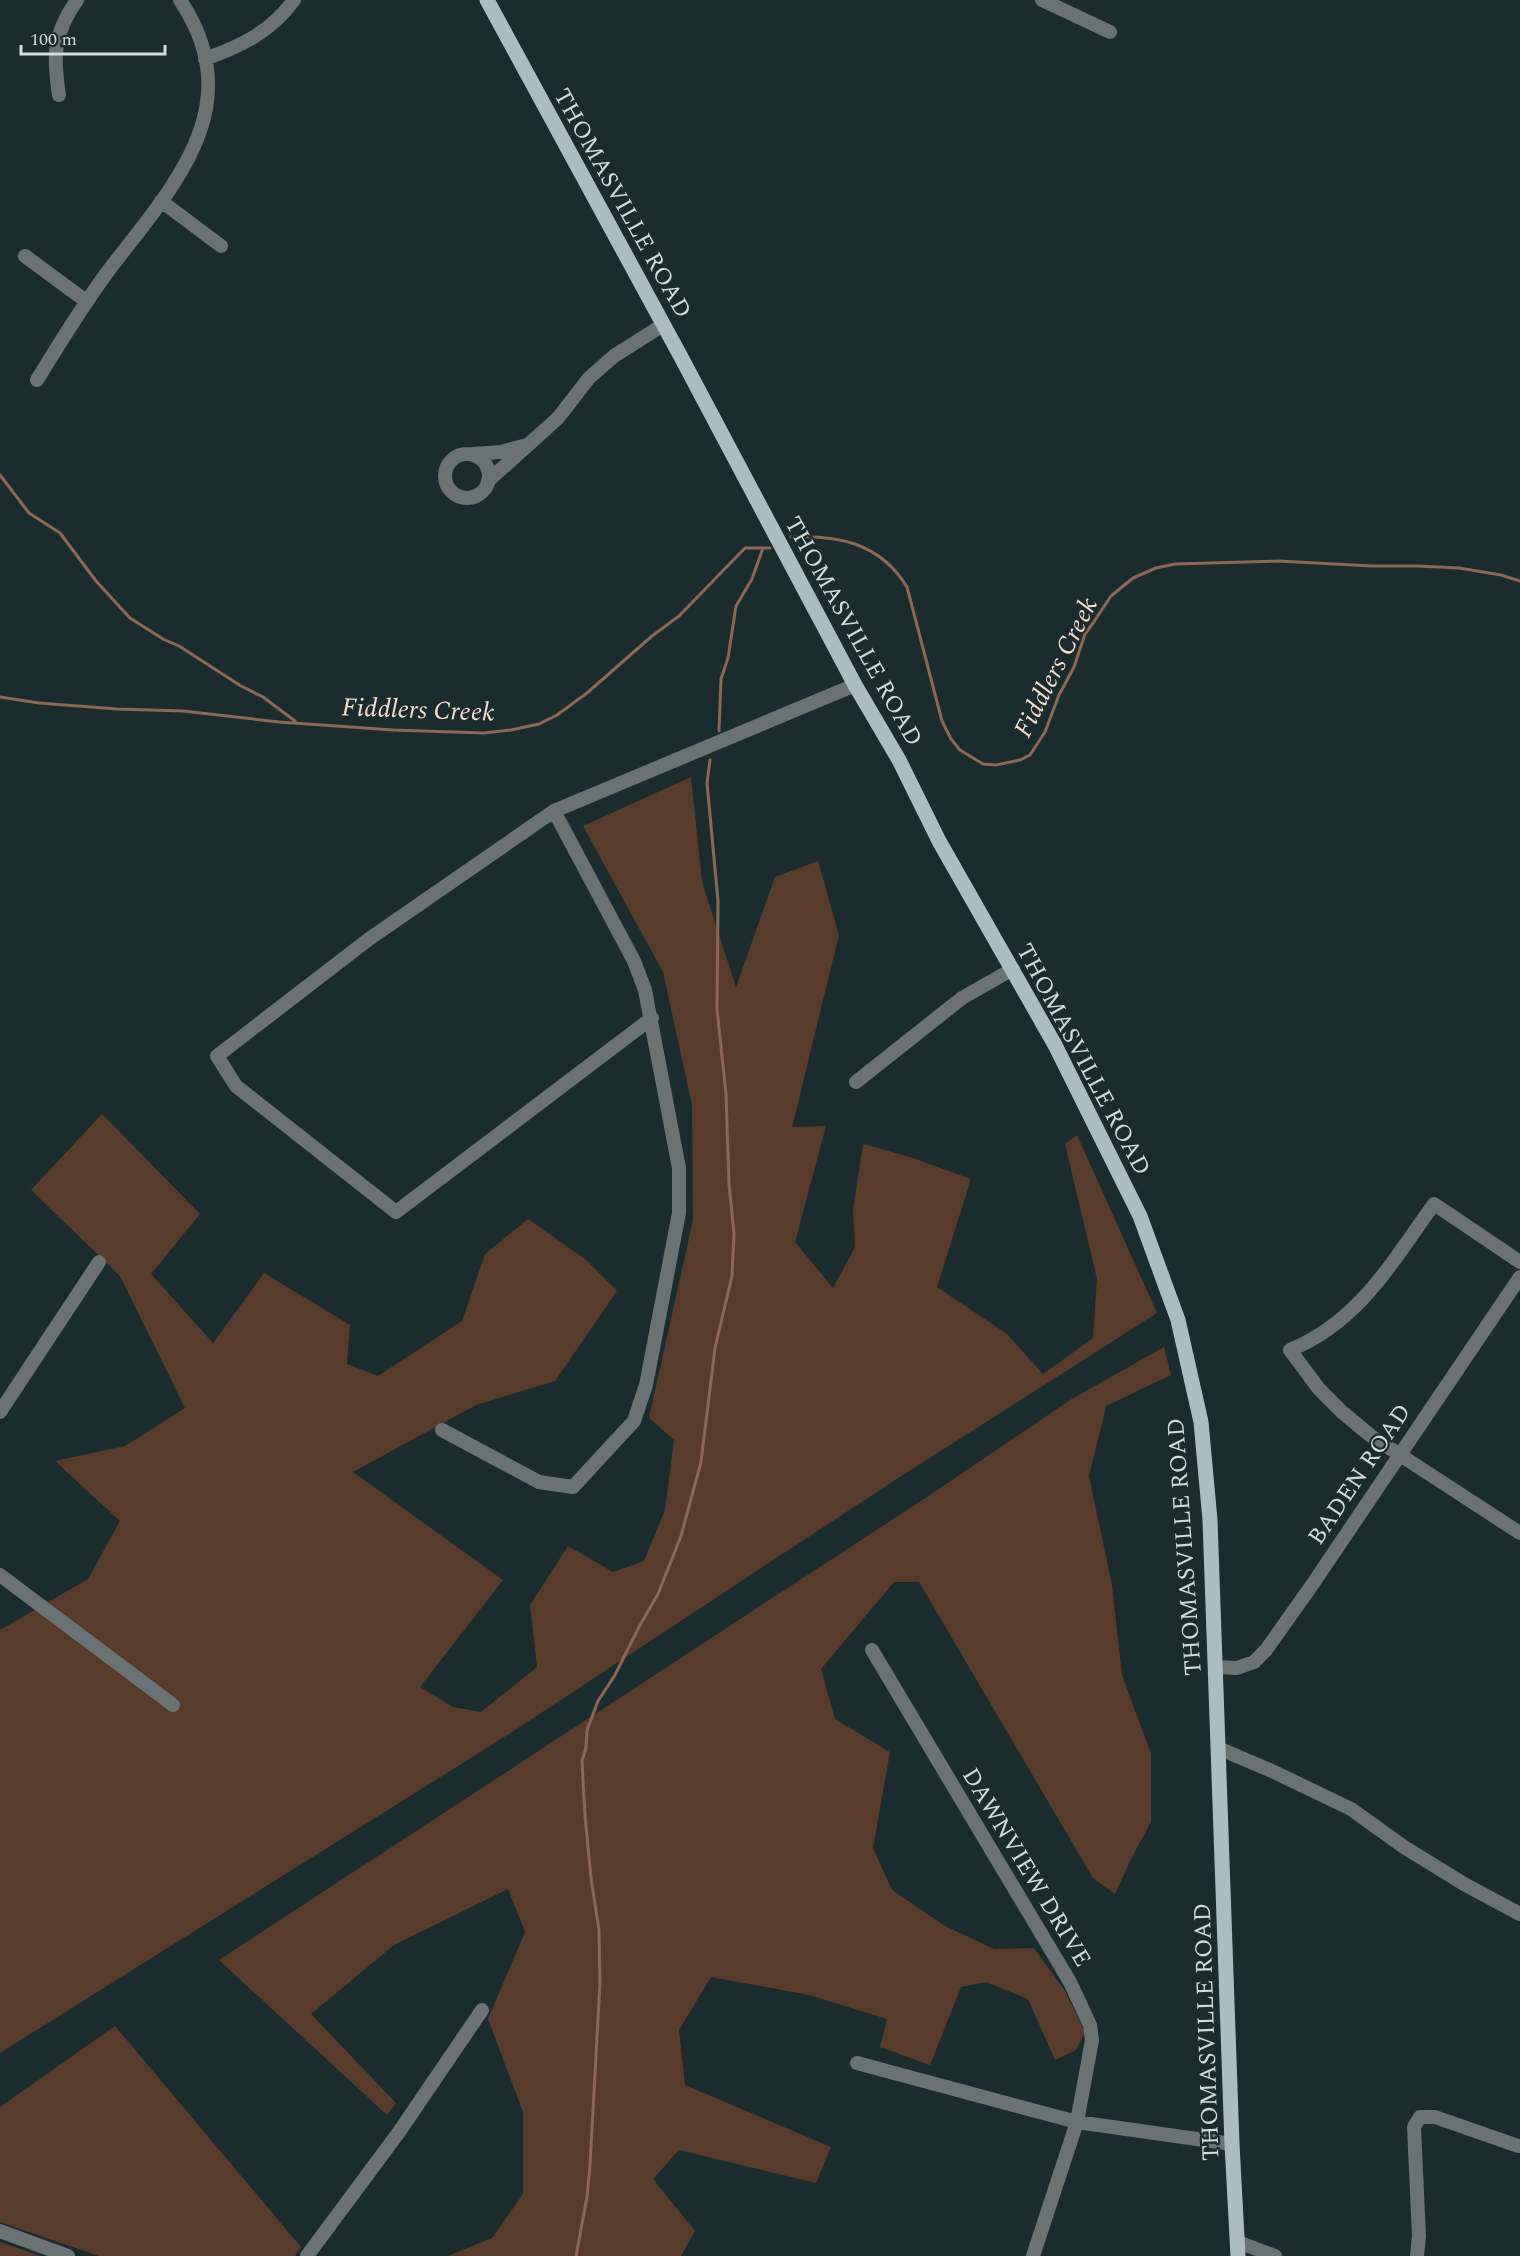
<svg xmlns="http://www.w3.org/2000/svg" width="1520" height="2256" font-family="Spectral,serif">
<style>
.green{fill:#593b2b}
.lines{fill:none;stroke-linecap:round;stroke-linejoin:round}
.stream{stroke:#8c6754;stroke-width:3}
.minor{stroke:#6a7274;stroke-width:14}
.major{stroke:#acbdc1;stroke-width:15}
.labels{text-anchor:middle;stroke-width:4.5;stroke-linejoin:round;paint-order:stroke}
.street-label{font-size:24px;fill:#d1dbdd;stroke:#1b2c2f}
.water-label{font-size:26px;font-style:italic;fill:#f7dccf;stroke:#1b2c2f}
</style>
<rect width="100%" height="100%" fill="#1b2c2f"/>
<!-- green -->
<path class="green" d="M691,777L702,882L736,987L775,877L818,861L839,935L792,1127L826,1126L795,1242L833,1288L855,1247L853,1210L863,1144L910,1157L971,1179L937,1287L1007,1334L1043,1374L1093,1338L1097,1279L1065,1144L1077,1135L1157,1313L892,1482L509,1734L0,2053V1630L88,1579L120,1521L55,1461L125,1446L185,1408L120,1276L31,1190L102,1114L200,1214L151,1274L213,1343L264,1273L350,1325L347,1364L378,1376L462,1321L485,1254L528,1219L585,1259L617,1291L555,1381L476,1405L353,1472L503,1580L420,1687L453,1707L481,1712L537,1667L530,1605L568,1546L613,1572L644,1561L665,1510L674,1440L649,1418L693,1220L692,1105L663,972L583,826Z
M1164,1347L1171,1375L1106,1406L1089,1476L1112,1585L1122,1675L1151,1754V1822L1132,1857L1115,1894L1093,1878L919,1582H894L821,1669L835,1719L890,1752L873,1848L892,1890L945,1926L994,1949L1034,1948L1065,1991L1085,2032L1076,2050L1055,2060L1028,1999L986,1982L961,1987L930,2065L880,2047L887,2019L809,1995L711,1977L679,2030L685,2085L831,2147L816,2183L679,2150L653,2179L695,2231L681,2256H448L492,2238L523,2194V2112L488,2019L525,1932L508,1889L394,1945L311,2014L396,2103L387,2115L219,1960L933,1493L1070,1400Z
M115,2026L301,2247L295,2256H99L0,2222V2107Z
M0,2242L40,2256H0Z"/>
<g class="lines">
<!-- stream -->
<path class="stream" d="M0,475L29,513L60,533L96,581L130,618L163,639L179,646L241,686L263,697L295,721
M791,537C839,535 880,543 907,587L942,721L951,739L960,750L983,764L996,765L1020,760L1030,755L1045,732L1059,695L1074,667L1085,634L1093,623L1111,596L1133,578L1156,568L1175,564L1279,561L1371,566H1417L1459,568L1501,575L1520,581
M0,697L39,703L117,709L183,711L279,722L393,730L484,733L511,730L539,724L557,715L587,693L652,636L679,616L745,548H770
M719,731L721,679L728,658L736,606L752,579L763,548
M576,2256L587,2197L590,2165L600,1983L599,1930L591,1878L585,1816L582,1761L586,1748L587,1730L598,1701L615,1675L639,1627L658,1594L681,1536L701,1462L715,1348L732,1276L734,1234L729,1184L726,1094L717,1009L718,901L707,783L710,760"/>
<!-- minor -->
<path class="minor" d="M1042,0L1110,32
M205,59C241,46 271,32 294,0
M59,95C53,56 53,34 77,0
M161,201L221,246
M25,256L86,301
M37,380C59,344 81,308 106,274C169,190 253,109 180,0
M445 476a22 22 0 1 1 44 0a22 22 0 1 1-44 0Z
M473,454L501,452L527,445
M488,481L558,418L589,378L614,356L663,325
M652,1018L396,1212L236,1086L217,1056L369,939L554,811L855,685
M856,1082L962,998L1013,969
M1520,1262L1434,1204C1392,1262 1359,1322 1290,1350L1319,1389L1342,1412L1371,1436L1520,1533
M0,1412L99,1262
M442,1430L539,1482L573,1487L634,1421L646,1385L679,1213V1168L645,990L634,961L554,811
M0,1575L173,1705
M872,1650L1070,1982L1090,2025L1092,2040L1077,2122L1033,2256
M1216,1667L1237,1668L1254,1662L1266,1650L1312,1585L1520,1277
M1218,1748L1272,1771L1351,1809L1404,1847L1464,1884L1520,1914
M857,2063L1077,2122L1232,2144
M0,2231L68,2256
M1238,2242L1275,2256
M307,2256L399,2132L482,2010
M1417,2256L1419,2236L1414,2127L1420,2117H1435L1518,2146"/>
<!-- major -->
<path class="major" d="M487,0L681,357L855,685L899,760L939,841L1055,1045L1140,1216L1178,1320L1201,1422L1210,1520L1232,2144L1238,2256"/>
</g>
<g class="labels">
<!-- street labels -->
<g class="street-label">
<text transform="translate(623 203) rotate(61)" y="8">THOMASVILLE ROAD</text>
<text transform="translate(854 631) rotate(61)" y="8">THOMASVILLE ROAD</text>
<text transform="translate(1084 1059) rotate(62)" y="8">THOMASVILLE ROAD</text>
<text transform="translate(1359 1474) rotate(-56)" y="8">BADEN ROAD</text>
<text transform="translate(1184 1547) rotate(-94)" y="8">THOMASVILLE ROAD</text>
<text transform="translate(1027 1867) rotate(59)" y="8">DAWNVIEW DRIVE</text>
<text transform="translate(1206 2032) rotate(-92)" y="8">THOMASVILLE ROAD</text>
</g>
<!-- water labels -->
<g class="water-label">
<text transform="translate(1055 667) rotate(-63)" y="9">Fiddlers Creek</text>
<text transform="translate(418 709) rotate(2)" y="9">Fiddlers Creek</text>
</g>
</g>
<!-- scale -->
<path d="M21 45v9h144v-9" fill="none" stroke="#d1dbdd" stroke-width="3"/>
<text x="30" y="45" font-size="18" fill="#d1dbdd" stroke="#1b2c2f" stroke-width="4.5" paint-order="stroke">100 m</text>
</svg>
